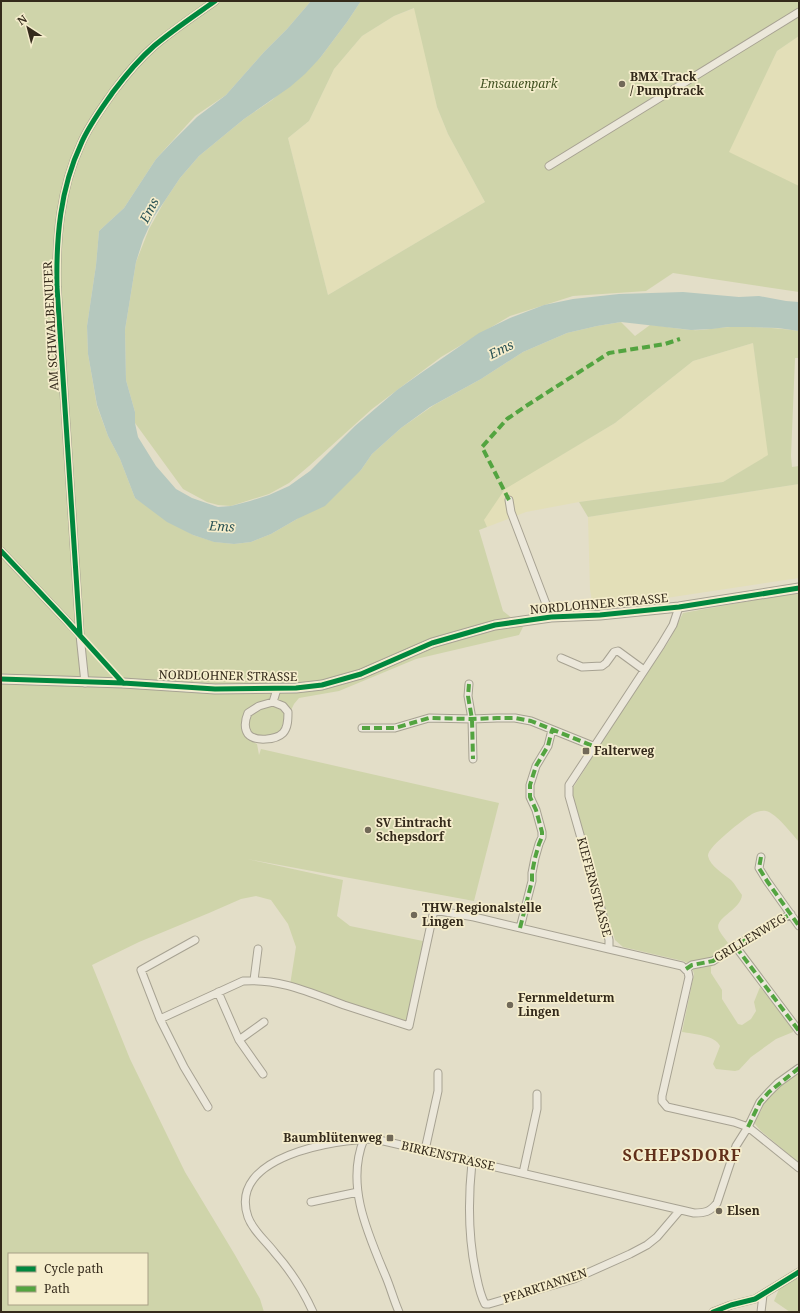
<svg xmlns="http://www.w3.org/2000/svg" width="800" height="1313" font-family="'Noto Serif',serif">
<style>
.farmland{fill:#e3dfb8}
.green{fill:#cfd4aa;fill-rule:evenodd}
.water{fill:#b5c8be}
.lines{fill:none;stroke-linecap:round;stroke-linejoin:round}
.minor-casing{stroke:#a7a292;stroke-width:9}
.tertiary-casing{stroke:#a7a292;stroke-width:11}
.minor{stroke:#ebe7da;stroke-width:7}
.tertiary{stroke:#ebe7da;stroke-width:9}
.quiet{stroke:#53a440;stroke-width:4;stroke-dasharray:8 4;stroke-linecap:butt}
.cycleway-casing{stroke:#f5edcc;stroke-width:8}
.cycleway{stroke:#00873e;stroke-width:5}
.poi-dot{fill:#716958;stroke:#f5edcc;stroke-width:1.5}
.labels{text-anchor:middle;stroke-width:3.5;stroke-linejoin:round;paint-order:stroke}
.poi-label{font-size:12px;font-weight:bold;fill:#342a1b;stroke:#f5edcc;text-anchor:start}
.park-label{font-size:12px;font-style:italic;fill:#415121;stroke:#f5edcc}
.street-label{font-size:12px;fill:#342a1b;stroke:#f5edcc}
.water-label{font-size:13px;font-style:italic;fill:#2a5355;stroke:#f5edcc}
.district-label{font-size:16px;font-weight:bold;letter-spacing:1px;fill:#612f1a;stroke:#f5edcc}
</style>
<rect width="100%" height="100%" fill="#e3dec8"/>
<!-- farmland -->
<path class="farmland" d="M415,8L437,107L448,134L485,202L328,295L288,138L309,121L334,69L362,36L394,16Z
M799,36V191L725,158L777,51Z
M753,343L769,455L723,482L579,502L526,512L487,527L483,520L504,489L615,423L693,361Z
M799,484V578L593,609L590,589L588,517Z"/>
<!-- green -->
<path class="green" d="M1,1H311L287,29L264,52L226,95L195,116L156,159L124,208L99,231L96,265L87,326L88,354L97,406L108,436L120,459L135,498L193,535L215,542L234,544L251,542L271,534L297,519L361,470L372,454L401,428L434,405L481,379L523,352L567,333L597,326L621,322L635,336L650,325C664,326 677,329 691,330C704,331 717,327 731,327C754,326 776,328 799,331V358H795L791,456L792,467L799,466V484L588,517L579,502L723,482L768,455L753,343L693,361L615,423L505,489L484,520L487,527L479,530L503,611L523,627L519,635L416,659L339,691L299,698L294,704L279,735L254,737L253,742L257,744L259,755L261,749L499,803L474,901L247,859L343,880L337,916L350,926L423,941L408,1025L290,985L296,947L288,924L271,900L256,896L241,899L209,913L139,942L92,965L130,1059L185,1172L235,1255L260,1299L264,1312H1ZM9,1254H147V1304H9Z
M361,1H799V36L777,51L729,152L799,186V292L673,273L646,291L573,296L510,316L441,357L372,409L309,466L289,483L269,494L231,506L218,505L207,502L183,489L135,423V412L126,380L125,330L136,262L149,229L164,202L180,178L199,156L244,119L272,100L320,58L347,22ZM414,8L437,107L448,134L485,202L328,295L288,138L309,121L334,69L362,36L394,16Z
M799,592V842C792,834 776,813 766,811C762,810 756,812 752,814C744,819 707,847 708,856C710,866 724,874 731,880C735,884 738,890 742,895C741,910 713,918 719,930C721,934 725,939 728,943C718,949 720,960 711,967V973L722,990V999L738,1024L742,1025L751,1019L756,1011L754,1002L760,987L793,1029V1032L776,1039L751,1057L739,1070L735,1071L716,1069L713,1064L720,1046C715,1035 693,1034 682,1032L694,974C692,966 690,964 683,961L623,947L615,940L572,797L573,788L617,718L669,641L683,613Z
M799,1072V1163L760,1130L755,1124V1119L761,1111L764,1101L779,1087Z
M796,1278L799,1280V1312H790L774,1301L779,1289Z"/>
<!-- water -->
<path class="water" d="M311,1H361L347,22L320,58L305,74L290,87L244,119L199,156L180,178L164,202L153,218L143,240L136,262L125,330L126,380L135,412V423L138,437L156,466L176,489L192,498L218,507L231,506L250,501L269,495L289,486L310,471L355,426L397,390L421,373L479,333L510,318L544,305L573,299L619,294L683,292L739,297L759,296L786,301L799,302V331L778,328L750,327H727L712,329L691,330L621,322L597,326L567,333L523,352L481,379L430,407L401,428L372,454L361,470L325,506L297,519L271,534L251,542L234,544L214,542L193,535L167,522L135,498L120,459L108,436L97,405L88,354L87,326L96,265L99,231L124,208L156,159L173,141L197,117L226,95L264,52L287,29Z"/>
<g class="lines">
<!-- minor casing -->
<g class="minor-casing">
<path id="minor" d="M549,166L799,12
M509,500L511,512L551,617
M1,551L80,635
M679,607L673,625L661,645L569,785V796L606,926L609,940V949L682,966L688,972L689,977L662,1096V1101L667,1107L734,1122L748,1127L799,1168
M561,658L582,667L602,666L606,663L614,652L618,651L644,670
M85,683L80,635L57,287C56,238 60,189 81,144C89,125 102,108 113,92C125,76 138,60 154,46C173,30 194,16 215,1
M469,684L468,696L472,719L473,759
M273,702L283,706L288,712C288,719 288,728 283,733C276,740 255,742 248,734C244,728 245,720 248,713L259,706L273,702L277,689
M362,728H395L429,718L472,719L497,718H515L531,721L593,746
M761,857L759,868L767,881L799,926
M520,928L532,881V873L535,858L539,844L542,837V832L536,810L530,797V785L536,766L548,746L552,730
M195,940L141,970L160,1019L184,1067L208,1107
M736,947L799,1031
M686,969L692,965L713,961L756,933L791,914
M254,980L258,949
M218,992L239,1040L263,1074
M160,1019L243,981C279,978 311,993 344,1005C365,1012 387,1019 409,1026L434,910L474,917L609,949
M239,1040L264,1022
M364,1139C345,1185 368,1234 386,1277C391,1289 394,1301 399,1312
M425,1150L438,1091V1073
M472,1162C468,1200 468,1237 476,1274C478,1284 480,1295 485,1304H489L574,1279L630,1254L647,1245L657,1237L680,1210
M523,1173L537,1109V1094
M311,1202L358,1192
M313,1312C303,1290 291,1271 275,1253C266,1241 253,1231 248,1217C227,1156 336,1139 375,1139L694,1213C705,1213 710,1212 717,1203L736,1146L748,1127L760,1102L769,1092L778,1083L799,1068
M713,1312L731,1305L755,1299L799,1272
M761,1312L763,1295"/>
</g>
<!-- tertiary casing -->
<g class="tertiary-casing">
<path id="tertiary" d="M1,679L123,683L215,689L296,688L322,685L361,674L432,643L495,625L551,617L600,615L679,607L799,588"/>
</g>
<!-- minor -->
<use href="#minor" class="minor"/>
<!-- tertiary -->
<use href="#tertiary" class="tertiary"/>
<!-- quiet -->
<path class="quiet" d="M509,500L482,447L507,419L526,406L609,353L665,344L680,339
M469,684L468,696L472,719L473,759
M362,728H395L429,718L472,719L497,718H515L531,721L593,746
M761,857L759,868L767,881L799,926
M520,928L532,881V873L535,858L539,844L542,837V832L536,810L530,797V785L536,766L548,746L552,730
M736,947L799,1031
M686,969L692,965L713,961L756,933L791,914
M748,1127L760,1102L769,1092L799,1068"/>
<!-- cycleway casing -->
<g class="cycleway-casing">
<path id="cycleway" d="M1,551L65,619L123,683
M80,635L57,287C56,238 60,189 81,144C89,125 102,108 113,92C125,76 138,60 154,46C173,30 194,16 215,1
M1,679L123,683L215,689L296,688L322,685L361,674L432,643L495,625L551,617L600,615L679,607L799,588
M713,1312L731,1305L755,1299L799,1272"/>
</g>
<!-- cycleway -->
<use href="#cycleway" class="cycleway"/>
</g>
<!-- markers -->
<g class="poi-dot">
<circle cx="622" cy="84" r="4"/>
<rect x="582" y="747" width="8" height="8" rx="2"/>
<circle cx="368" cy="830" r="4"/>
<circle cx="414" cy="915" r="4"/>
<circle cx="510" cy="1005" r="4"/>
<rect x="386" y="1134" width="8" height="8" rx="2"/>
<circle cx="719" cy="1211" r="4"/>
</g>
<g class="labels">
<!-- poi labels -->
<g class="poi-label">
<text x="630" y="81">BMX Track<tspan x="630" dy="14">/ Pumptrack</tspan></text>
<text x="594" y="755">Falterweg</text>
<text x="376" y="827">SV Eintracht<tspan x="376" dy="14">Schepsdorf</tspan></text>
<text x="422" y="912">THW Regionalstelle<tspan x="422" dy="14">Lingen</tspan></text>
<text x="518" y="1002">Fernmeldeturm<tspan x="518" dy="14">Lingen</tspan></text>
<text x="382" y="1142" text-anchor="end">Baumblütenweg</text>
<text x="727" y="1215">Elsen</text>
</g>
<!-- park labels -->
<g class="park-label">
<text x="519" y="88">Emsauenpark</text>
</g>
<!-- street labels -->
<g class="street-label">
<text transform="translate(51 326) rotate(-93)" y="4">AM SCHWALBENUFER</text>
<text transform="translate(599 604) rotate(-5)" y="4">NORDLOHNER STRASSE</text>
<text transform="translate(228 676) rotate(1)" y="4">NORDLOHNER STRASSE</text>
<text transform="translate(594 887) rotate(75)" y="4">KIEFERNSTRASSE</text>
<text transform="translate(750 938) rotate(-31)" y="4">GRILLENWEG</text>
<text transform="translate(448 1156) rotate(13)" y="4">BIRKENSTRASSE</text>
<text transform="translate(545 1286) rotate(-18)" y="4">PFARRTANNEN</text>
</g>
<!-- water labels -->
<g class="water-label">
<text transform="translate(149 210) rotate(-63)" y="5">Ems</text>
<text transform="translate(501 349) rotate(-26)" y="5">Ems</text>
<text transform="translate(222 526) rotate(3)" y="5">Ems</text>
</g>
<!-- district labels -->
<g class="district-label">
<text x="682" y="1161">SCHEPSDORF</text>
</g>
</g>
<!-- border -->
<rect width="800" height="1313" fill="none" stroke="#342a1b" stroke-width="4"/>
<!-- legend -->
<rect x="8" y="1253" width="140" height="52" fill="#f5edcc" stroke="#a89f85"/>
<rect x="16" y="1266" width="20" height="6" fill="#00873e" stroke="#a89f85"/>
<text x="44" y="1273" font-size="12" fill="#342a1b">Cycle path</text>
<rect x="16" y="1286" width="20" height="6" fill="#53a440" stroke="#a89f85"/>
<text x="44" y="1293" font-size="12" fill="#342a1b">Path</text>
<!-- north arrow -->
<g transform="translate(28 28) rotate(324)" stroke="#f5edcc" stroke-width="3" paint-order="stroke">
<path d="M0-3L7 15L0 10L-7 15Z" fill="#342a1b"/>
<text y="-6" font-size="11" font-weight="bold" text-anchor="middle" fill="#342a1b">N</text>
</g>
</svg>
